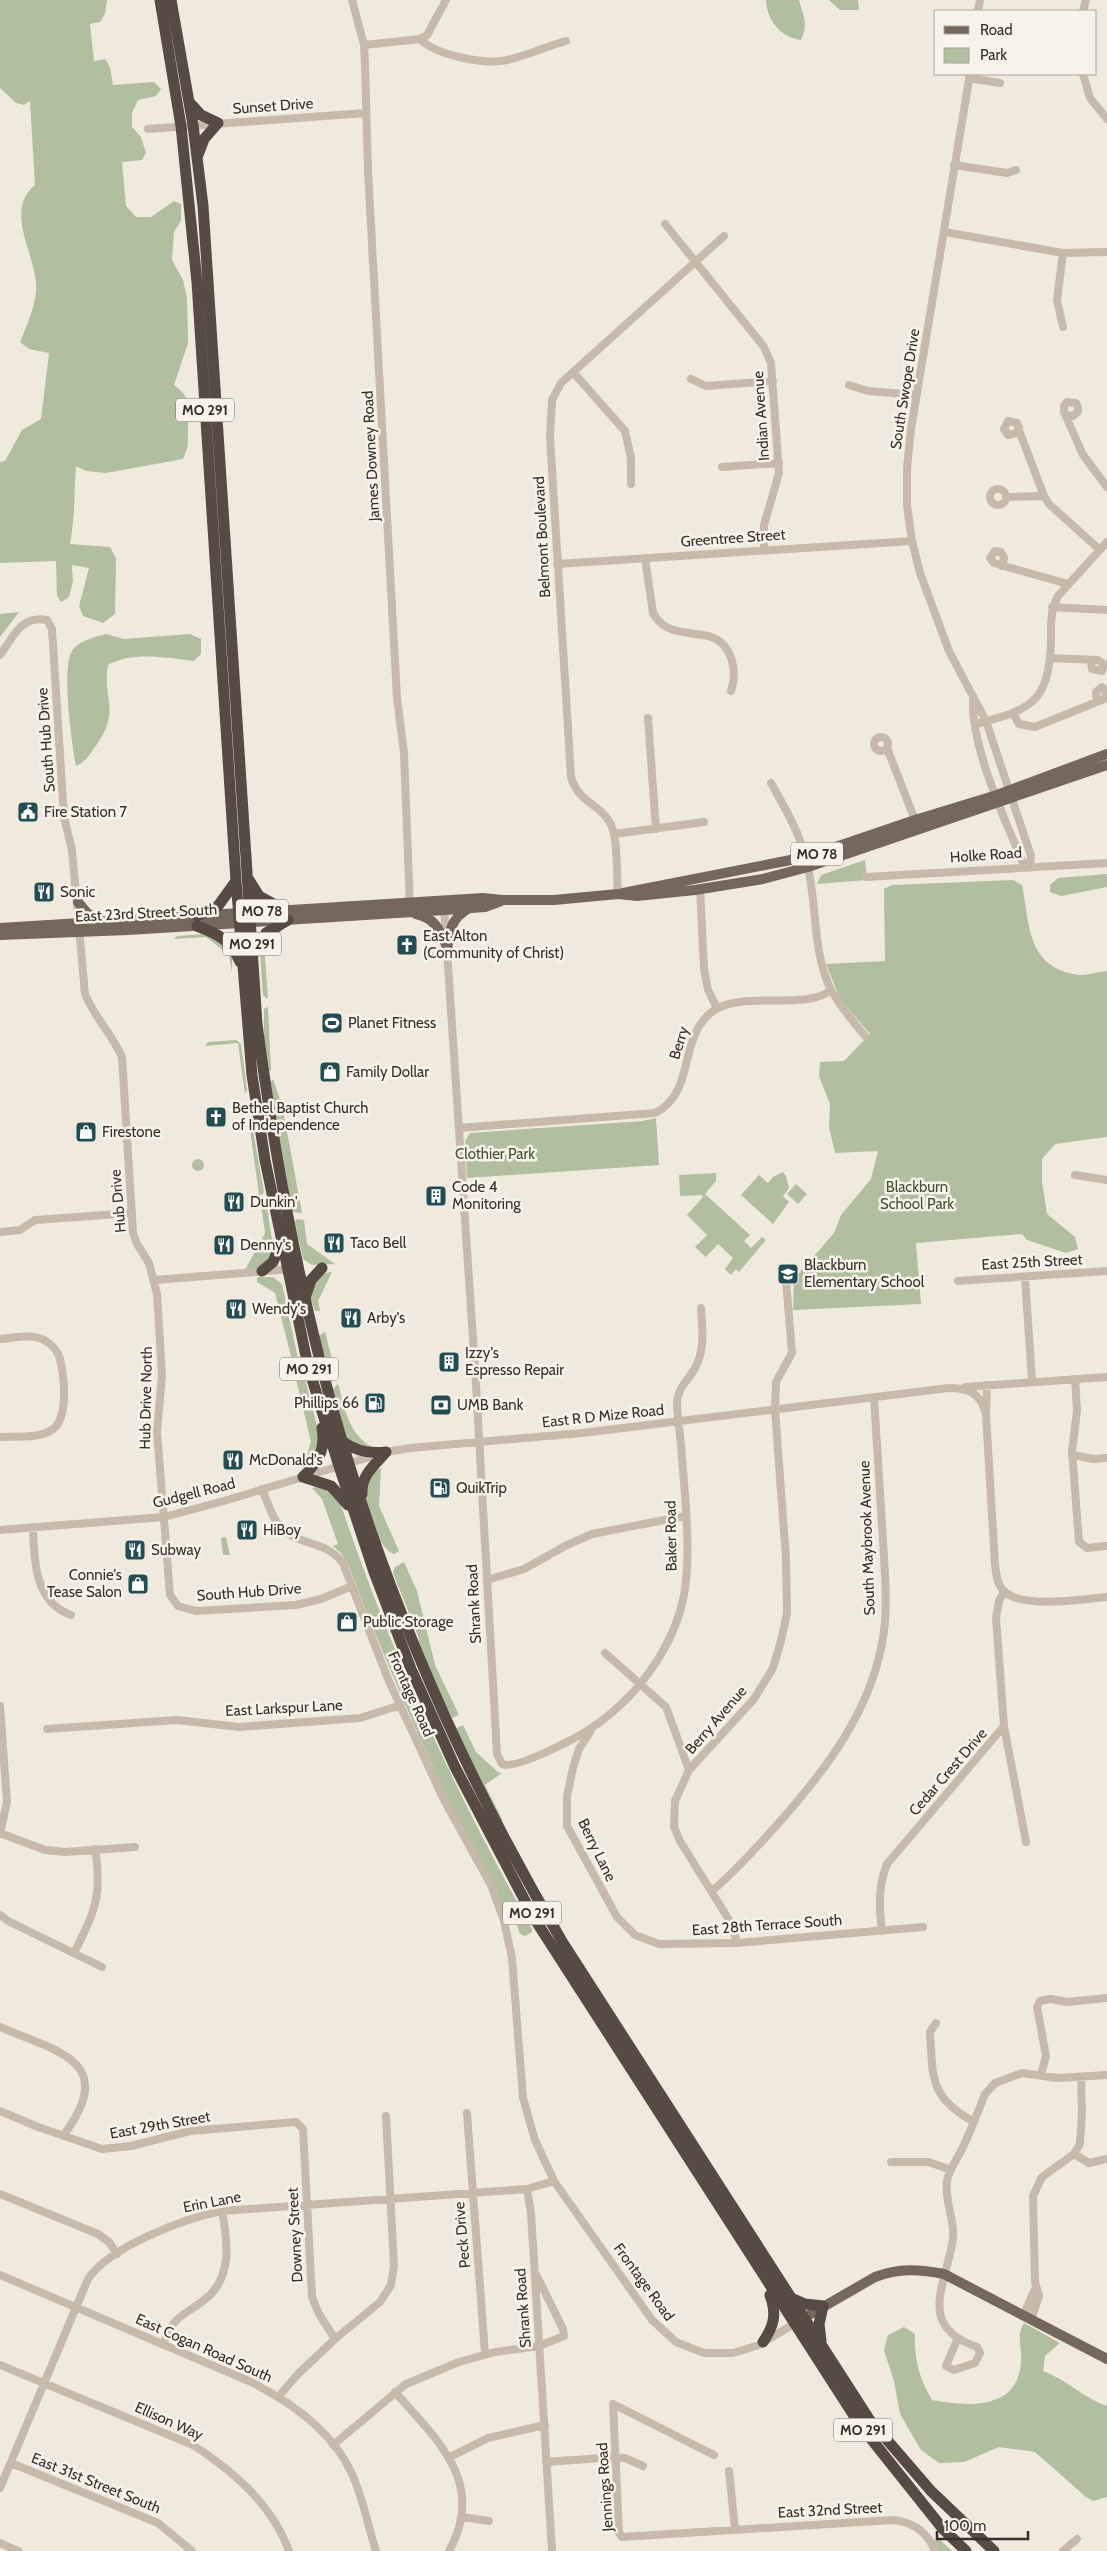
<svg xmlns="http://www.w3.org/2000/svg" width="1107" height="2551" font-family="Cabin,sans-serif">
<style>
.green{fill:#b1bea0}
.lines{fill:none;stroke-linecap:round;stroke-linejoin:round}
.minor{stroke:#c7baab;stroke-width:8}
.major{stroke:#76675c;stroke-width:10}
.highway{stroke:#564a42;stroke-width:11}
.labels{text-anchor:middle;stroke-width:5;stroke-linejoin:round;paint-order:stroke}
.shield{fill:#f8f3ea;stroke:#706a64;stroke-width:1}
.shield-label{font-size:14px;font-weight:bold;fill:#362f2a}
.street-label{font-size:15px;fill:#362f2a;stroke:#f8f3ea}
.poi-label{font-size:15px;fill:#362f2a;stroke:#f8f3ea;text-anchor:start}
.park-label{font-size:15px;fill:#425230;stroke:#f8f3ea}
</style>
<rect width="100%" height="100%" fill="#f0e9de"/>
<!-- green -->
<path class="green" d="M0,0H107L105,14L100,22L90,24L94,61L105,59L110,67L113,85L154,82L161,89L156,96L138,100L132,113V127L141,137L146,153L142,160L122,162L126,206L136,217H151L174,201L181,204V221L174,232L172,260L183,280L187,298L188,343L174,385C194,401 189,406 188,428C187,444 190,443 183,459L106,473L86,471L76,466C74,492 75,518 70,544L110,547L116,558L115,614L103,623L83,616L79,606L89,568L72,565L73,581L69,597L61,602L57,596L56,561L0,563V462L5,461L22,430L41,419L49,353L29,349L20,342C27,325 38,301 36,282C33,251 5,210 35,185L30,101L24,105L16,103L0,88Z
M766,0H799C803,15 809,24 801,40C780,37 767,20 766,0Z
M829,0H858L859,10H840Z
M19,612L0,637V614Z
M106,634L124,639L190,634L201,639V654L194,661C167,658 132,651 108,665C102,702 122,709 95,747C89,755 86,762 76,766C72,746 61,667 72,651C78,641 95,637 106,634Z
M865,860L867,880L817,884L821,875Z
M1107,874V887L1061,896L1050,892V885L1058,878Z
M1013,880L1022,885C1030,923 1026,964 1073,974C1082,977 1097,972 1107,971V1137L1055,1144L1042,1159V1181L1047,1214L1075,1237L1078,1249L1066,1253L1027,1240L1022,1234L916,1243L921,1304L793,1310L794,1279L834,1233L841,1215L871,1179L878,1151L835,1153L829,1127L830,1104L819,1076L820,1062L844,1061L870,1034L840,999L826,964L885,961L884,889L892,885Z
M285,925L265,957L268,998H266L263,995L260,953L264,940Z
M204,934L217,937L232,957V973L229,955L206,937L174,939L177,936Z
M267,1007L268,1008L271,1071L269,1070L264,1036V1009Z
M236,1040L241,1044L247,1090L245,1094L238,1043L205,1046L208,1042Z
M273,1079L282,1105L302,1213L294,1212L292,1210L270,1083Z
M656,1118L659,1165L467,1178L465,1141L470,1133L643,1121Z
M249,1122L252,1125L264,1192L262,1195H259Z
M192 1165a6 6 0 1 1 12 0a6 6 0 1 1-12 0Z
M783,1172L786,1176L789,1188L783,1196L789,1202L773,1224L741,1195L759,1175L768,1183L773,1177Z
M716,1173V1181L705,1194L750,1235L744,1241L751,1248L762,1237L766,1240L739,1272L736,1269L731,1275L725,1269L733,1258L718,1244L706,1257L695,1247L707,1235L687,1215L703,1197L702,1195L680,1196L679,1175Z
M796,1184L807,1194L798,1204L787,1194Z
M261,1205L267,1207L274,1253L263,1267L245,1270L265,1233Z
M297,1219L304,1220L307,1244L335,1264L312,1265L303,1259L295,1222Z
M332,1272L318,1301L320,1311H315L310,1296L311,1287L325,1273Z
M257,1277H273L282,1284L299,1363L293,1364L275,1293L257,1282Z
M324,1332H325L336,1375L328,1372L319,1336Z
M300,1372L304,1375L320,1438V1452L303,1469L311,1442L296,1379L291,1374Z
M338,1383C344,1407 349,1435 372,1447H365L347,1440L333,1390Z
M381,1468L379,1506L399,1551L394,1554C381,1551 365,1511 365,1497C364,1485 371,1472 381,1468Z
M316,1487L329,1490L338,1496C388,1648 454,1790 532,1929V1932L525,1936L520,1934L513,1915L509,1913L505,1920C449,1803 394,1687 349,1566L341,1553L333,1546L338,1544L322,1499L312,1488Z
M226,1537L230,1555H223L221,1538Z
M404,1562L417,1591L435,1665L459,1715L452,1718L422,1656L418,1636L393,1573L395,1567Z
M463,1725L476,1752L498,1772L502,1773L485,1785L503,1821H500L455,1729Z
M1024,2323L1060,2343L1045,2356L1043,2371C1066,2379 1083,2398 1107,2406V2497L1093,2501L1086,2497L1035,2452L999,2447L964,2462L939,2463L921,2450L900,2414L894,2381L884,2350L888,2335L904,2327L915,2334C914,2359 919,2378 932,2400C968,2407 1020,2410 1021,2360C1022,2347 1016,2335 1024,2323Z
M939,2539L952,2551H935L931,2542Z"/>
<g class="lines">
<!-- minor -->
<path class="minor" d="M352,0L364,45L365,63L368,171L397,698L404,753L410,908
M978,11L980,0
M1083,11L1086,0
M420,39C437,56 488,66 511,59C530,54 548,46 566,41
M364,45L420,39L427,35L446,0
M970,74L911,429L907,468V505L912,541L920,573L949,651L986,721L1031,856L1030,866
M1083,74L1090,98L1107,119
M969,78L1000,83
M148,129L366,113
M954,165L1007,173L1016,170
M665,224L764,347L771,363L779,473L764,525V550
M945,232L1063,253L1107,252
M1063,253L1057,300L1063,327
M573,372L625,431L631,458V484
M691,379L706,386L773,381
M849,385L868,391L917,395
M1067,415L1073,416L1078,412V407L1076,403L1067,402L1064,406V412L1083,455L1107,487
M1019,427L1017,433L1008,435L1004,429L1008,421L1017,423L1020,433L1044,496L1049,504L1100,550
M722,467L779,463
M990 497a8 8 0 1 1 16 0a8 8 0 1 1-16 0Z
M1006,497L1044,496
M645,558L653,613C665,635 686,631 708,636C732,642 738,671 731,691
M557,564L912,541
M1002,566L1004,558L1001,552L995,551L990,558L994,563L1011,568L1068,584
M1052,607L1107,610
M0,655C14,636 21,615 47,620L52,629L64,817L72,850L85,994C95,1018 112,1034 122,1057L133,1233L137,1244L149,1263L157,1294L162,1376L157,1432L170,1595L178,1606L196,1611L296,1605L321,1599L352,1586
M1050,658L1098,660L1104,664L1102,671L1092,669L1091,660
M973,699C971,747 1004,817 1022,861L1030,866
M1013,713L1019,724L1035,727L1104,699L1107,692L1102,687L1096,692L1097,701
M648,718L656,829
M975,724C1030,710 1049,704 1051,641C1051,625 1050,611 1058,596L1107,542
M874 744a7 7 0 1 1 14 0a7 7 0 1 1-14 0Z
M887,748L915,820
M771,783C785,808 799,832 806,859C818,902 811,949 831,990C840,1007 853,1021 865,1036
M614,834L704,822
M866,877L1107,863
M700,889L704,969L708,990L717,1008
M618,894C616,875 619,836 609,821C597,802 579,803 571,777L550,437L552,400L561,383L724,236
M444,906L476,1384L497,1754L502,1764C513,1769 549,1751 561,1745C628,1714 684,1645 687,1569C689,1528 684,1486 681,1445C680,1431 677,1417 677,1403C678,1385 691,1379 697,1364C705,1347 702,1325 701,1308
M459,1128L655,1113C697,1092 677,1037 713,1011C743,990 806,1011 831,990
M1075,1175L1107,1180
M0,1232L20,1230L35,1220L132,1213
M1025,1277L1032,1381
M155,1280L292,1269
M958,1281L1107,1271
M0,1339C14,1338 33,1333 46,1341C52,1345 58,1351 60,1359C64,1376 69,1417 53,1429C40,1439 16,1436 0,1437
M1075,1379L1077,1411L1072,1451L1079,1542L1087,1548L1107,1546
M987,1385L986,1415L995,1564C996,1573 997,1586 1005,1592C1024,1609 1082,1599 1107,1597
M965,1387L1107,1377
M1073,1455L1093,1459L1107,1458
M262,1489C267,1500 270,1512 276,1521C293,1548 323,1537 343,1563L388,1679L443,1798L491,1885L504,1921L512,1958L523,2098L535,2140L554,2181L652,2320L676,2342L704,2353H733L759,2345L794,2324
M33,1527C34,1559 34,1602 71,1615
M0,1530L164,1517L224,1501L386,1452L410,1448L582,1433L949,1388C969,1388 982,1394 986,1415
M487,1580L524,1569L567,1545L592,1534L685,1516
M1004,1592L999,1601L996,1618L1004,1726L1026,1842
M605,1653L666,1707L689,1770
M0,1706L7,1802L0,1834
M47,1729L177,1720L239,1727L360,1718L401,1705
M590,1732L579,1749L573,1768L567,1796V1826L617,1917L635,1935L659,1944L737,1943L923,1927
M0,1833L45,1850L65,1852L135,1847
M712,1891C736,1871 755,1849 776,1826C826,1770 874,1708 884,1631C888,1596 884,1561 882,1525C879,1483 877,1440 874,1397
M0,1915L8,1921L102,1967
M882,1931C879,1907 878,1886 887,1864L1004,1726
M737,1943L731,1923L680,1841L674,1827L675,1801L689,1770L754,1699L773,1668L781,1641L787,1613L786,1558L775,1410L776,1382L792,1353L786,1280
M74,1953C94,1913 103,1896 95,1849
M936,2023L930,2032C933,2078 929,2097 974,2122
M0,2027C58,2052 119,2061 63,2136
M1041,2075L1046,2056L1037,2007L1040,2001L1051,1999L1067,2002L1107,1998
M0,2111L38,2127L102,2149L131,2146L190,2131L296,2122L303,2129L312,2297L319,2314L335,2339
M467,2113L485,2354
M1074,2154L1089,2163L1107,2159
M891,2162H929L951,2170
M527,2189L531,2213L552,2551
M0,2194L98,2234L109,2242L117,2254
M0,2275L249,2381C289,2401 333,2431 352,2474C363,2498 368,2526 376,2551
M1023,2316L1036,2287
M1031,2320L1039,2296L1035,2282L1033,2196L1042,2177L1074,2154L1080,2144L1082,2112L1081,2077
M957,2340L946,2366L954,2370L975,2363L980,2353L977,2347C919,2327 943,2290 952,2245C957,2223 944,2203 947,2181C949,2169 958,2158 963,2147C971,2130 978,2112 985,2094L995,2083L1022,2073L1057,2078L1107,2075
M163,2345C174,2315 180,2318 203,2301C233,2279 228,2243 222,2211
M0,2365L193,2445C233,2471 272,2504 289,2551
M395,2392C437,2440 487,2483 449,2551
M279,2396L298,2374L335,2339L380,2302L391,2285L394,2266L386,2116
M613,2404L619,2533L622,2537L893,2520C913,2522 927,2531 935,2551
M613,2404L714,2455
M333,2445L406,2384L459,2362L495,2352L539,2346L564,2336L563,2329L537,2276
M450,2457L488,2438L545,2425
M546,2462L616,2457L625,2458L643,2466
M11,2463L158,2523L192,2551
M729,2471L735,2529
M0,2488L88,2279C109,2247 185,2218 222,2211L527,2189L554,2181
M461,2517L489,2521
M0,2543L18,2551
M1063,2551L1077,2539"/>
<!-- major -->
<path class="major" d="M623,893L806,857L915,820L997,795L1107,754
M78,902L87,913L102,922
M416,914C435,918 440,930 447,947
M0,928L483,898L502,900H554L618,894L637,896L695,890L763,879L808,867L1107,765
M0,935L128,930L445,910L485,907L501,901
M447,952C449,933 450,919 468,909
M797,2322L875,2277C899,2268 919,2269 944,2274L1107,2359"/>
<!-- highway -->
<path class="highway" d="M160,0L181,126L197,282L236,881L252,1075L265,1160L308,1366L339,1466L374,1572L411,1669L455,1767L534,1918L860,2425L943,2529L966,2551
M171,0L193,125L203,206L257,1024C272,1137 292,1250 320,1361C372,1566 456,1762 563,1943L869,2419L931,2491L994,2551
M190,103L201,115L218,123L204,139L198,155
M249,880L259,896L283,909
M197,916L218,906L236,881
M197,926C218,934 231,940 240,962
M253,955L266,933L288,920
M262,1271L273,1262L281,1243
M306,1295L311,1280L322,1268
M342,1441C355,1451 370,1454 386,1452
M303,1477C318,1462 326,1450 322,1428
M303,1477L331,1486L348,1505
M362,1494C361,1475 374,1466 386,1452
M791,2298L805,2304L823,2306L819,2324L821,2341
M763,2342C774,2326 777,2314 770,2295"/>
</g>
<!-- icons -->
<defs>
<g id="civic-square" transform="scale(1.125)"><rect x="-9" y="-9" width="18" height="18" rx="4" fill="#234c53" stroke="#f8f3ea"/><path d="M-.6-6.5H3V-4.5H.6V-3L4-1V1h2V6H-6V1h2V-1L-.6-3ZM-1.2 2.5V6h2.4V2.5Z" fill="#fff"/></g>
<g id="restaurant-square" transform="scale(1.125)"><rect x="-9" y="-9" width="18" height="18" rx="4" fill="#234c53" stroke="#f8f3ea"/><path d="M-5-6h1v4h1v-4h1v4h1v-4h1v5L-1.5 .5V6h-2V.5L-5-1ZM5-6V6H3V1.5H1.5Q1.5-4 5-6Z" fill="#fff"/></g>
<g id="church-square" transform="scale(1.125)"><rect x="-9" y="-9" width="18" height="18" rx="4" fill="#234c53" stroke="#f8f3ea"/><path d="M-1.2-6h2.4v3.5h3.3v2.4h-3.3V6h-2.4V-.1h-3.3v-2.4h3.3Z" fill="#fff"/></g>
<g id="stadium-square" transform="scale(1.125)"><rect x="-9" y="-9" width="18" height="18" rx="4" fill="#234c53" stroke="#f8f3ea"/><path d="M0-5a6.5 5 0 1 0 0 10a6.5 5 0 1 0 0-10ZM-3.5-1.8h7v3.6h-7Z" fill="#fff"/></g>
<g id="shop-square" transform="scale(1.125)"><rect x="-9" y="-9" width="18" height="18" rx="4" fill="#234c53" stroke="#f8f3ea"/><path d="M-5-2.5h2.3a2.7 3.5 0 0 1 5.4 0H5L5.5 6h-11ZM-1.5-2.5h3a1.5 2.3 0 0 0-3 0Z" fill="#fff"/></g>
<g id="building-square" transform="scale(1.125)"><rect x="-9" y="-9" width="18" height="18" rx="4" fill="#234c53" stroke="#f8f3ea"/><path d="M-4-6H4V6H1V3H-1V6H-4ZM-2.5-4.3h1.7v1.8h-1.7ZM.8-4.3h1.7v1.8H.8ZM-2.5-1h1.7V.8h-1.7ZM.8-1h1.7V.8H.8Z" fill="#fff"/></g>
<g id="school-square" transform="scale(1.125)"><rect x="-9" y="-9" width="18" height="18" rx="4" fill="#234c53" stroke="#f8f3ea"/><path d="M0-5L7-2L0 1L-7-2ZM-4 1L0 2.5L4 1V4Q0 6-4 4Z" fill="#fff"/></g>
<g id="fuel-square" transform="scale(1.125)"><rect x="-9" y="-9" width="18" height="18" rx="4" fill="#234c53" stroke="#f8f3ea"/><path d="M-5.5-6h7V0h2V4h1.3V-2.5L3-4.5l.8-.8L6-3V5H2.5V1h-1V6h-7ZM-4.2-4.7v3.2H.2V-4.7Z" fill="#fff"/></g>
<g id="bank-square" transform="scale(1.125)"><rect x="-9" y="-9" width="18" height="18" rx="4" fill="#234c53" stroke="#f8f3ea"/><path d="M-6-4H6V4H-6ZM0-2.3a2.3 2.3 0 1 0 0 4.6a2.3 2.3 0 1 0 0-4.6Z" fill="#fff"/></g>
</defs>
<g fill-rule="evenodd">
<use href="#civic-square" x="28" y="812"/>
<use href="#restaurant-square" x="44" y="892"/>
<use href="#church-square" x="407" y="945"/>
<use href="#stadium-square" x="332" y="1023"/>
<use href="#shop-square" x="330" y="1072"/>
<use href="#church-square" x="216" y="1117"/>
<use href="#shop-square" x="86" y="1132"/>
<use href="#building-square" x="436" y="1196"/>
<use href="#restaurant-square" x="234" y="1202"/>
<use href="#restaurant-square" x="334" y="1243"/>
<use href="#restaurant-square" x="224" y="1245"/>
<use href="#school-square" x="788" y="1274"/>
<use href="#restaurant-square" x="236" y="1309"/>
<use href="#restaurant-square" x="351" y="1318"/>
<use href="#building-square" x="449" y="1362"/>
<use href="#fuel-square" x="375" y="1403"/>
<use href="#bank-square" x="441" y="1405"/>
<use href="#restaurant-square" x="233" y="1460"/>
<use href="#fuel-square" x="440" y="1488"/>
<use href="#restaurant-square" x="247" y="1530"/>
<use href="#restaurant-square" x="135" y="1550"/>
<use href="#shop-square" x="138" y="1584"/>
<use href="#shop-square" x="347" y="1622"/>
</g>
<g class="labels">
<!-- shield labels -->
<g class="shield">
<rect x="176" y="398.5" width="58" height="23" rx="4"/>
<rect x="791" y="842.5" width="52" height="23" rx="4"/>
<rect x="236" y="899.5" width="52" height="23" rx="4"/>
<rect x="223" y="932.5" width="58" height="23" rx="4"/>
<rect x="280" y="1357.5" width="58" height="23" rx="4"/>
<rect x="503" y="1901.5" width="58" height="23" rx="4"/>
<rect x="834" y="2418.5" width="58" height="23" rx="4"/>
</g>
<g class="shield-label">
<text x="205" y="415">MO 291</text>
<text x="817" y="859">MO 78</text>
<text x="262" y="916">MO 78</text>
<text x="252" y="949">MO 291</text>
<text x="309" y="1374">MO 291</text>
<text x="532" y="1918">MO 291</text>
<text x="863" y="2435">MO 291</text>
</g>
<!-- street labels -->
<g class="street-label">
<text transform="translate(273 106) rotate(-4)" y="5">Sunset Drive</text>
<text transform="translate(905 389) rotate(-81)" y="5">South Swope Drive</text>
<text transform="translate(761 416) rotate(-94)" y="5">Indian Avenue</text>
<text transform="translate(371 456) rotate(-93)" y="5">James Downey Road</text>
<text transform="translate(542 537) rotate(-93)" y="5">Belmont Boulevard</text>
<text transform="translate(733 538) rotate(-4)" y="5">Greentree Street</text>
<text transform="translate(46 740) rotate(-94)" y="5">South Hub Drive</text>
<text transform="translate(986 855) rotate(-4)" y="5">Holke Road</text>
<text transform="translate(146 913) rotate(-3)" y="5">East 23rd Street South</text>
<text transform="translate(679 1043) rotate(-73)" y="5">Berry</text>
<text transform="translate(118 1201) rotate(-95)" y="5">Hub Drive</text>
<text transform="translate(1032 1262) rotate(-3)" y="5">East 25th Street</text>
<text transform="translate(146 1398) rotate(-89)" y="5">Hub Drive North</text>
<text transform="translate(603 1416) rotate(-6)" y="5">East R D Mize Road</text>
<text transform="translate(194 1493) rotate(-14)" y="5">Gudgell Road</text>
<text transform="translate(671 1536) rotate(-91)" y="5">Baker Road</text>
<text transform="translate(867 1538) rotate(-92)" y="5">South Maybrook Avenue</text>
<text transform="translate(249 1592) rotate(-4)" y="5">South Hub Drive</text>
<text transform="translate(474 1604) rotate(-93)" y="5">Shrank Road</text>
<text transform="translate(411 1694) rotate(66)" y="5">Frontage Road</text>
<text transform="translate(284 1708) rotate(-3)" y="5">East Larkspur Lane</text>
<text transform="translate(716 1720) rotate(-49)" y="5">Berry Avenue</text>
<text transform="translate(948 1772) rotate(-49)" y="5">Cedar Crest Drive</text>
<text transform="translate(597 1850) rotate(64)" y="5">Berry Lane</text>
<text transform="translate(767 1925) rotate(-4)" y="5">East 28th Terrace South</text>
<text transform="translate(160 2125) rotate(-10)" y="5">East 29th Street</text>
<text transform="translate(212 2202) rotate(-11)" y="5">Erin Lane</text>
<text transform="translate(295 2235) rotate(-93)" y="5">Downey Street</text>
<text transform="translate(462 2235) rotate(-95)" y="5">Peck Drive</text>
<text transform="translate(644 2282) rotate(54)" y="5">Frontage Road</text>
<text transform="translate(523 2308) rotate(-94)" y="5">Shrank Road</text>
<text transform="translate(204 2348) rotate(24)" y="5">East Cogan Road South</text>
<text transform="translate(169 2421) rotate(24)" y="5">Ellison Way</text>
<text transform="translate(96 2483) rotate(22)" y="5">East 31st Street South</text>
<text transform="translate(605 2487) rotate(-94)" y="5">Jennings Road</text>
<text transform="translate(830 2510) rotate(-3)" y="5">East 32nd Street</text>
</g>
<!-- poi labels -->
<g class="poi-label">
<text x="44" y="817">Fire Station 7</text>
<text x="60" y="897">Sonic</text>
<text x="423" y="941">East Alton<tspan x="423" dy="17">(Community of Christ)</tspan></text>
<text x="348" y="1028">Planet Fitness</text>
<text x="346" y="1077">Family Dollar</text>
<text x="232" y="1113">Bethel Baptist Church<tspan x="232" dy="17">of Independence</tspan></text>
<text x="102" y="1137">Firestone</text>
<text x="452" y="1192">Code 4<tspan x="452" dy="17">Monitoring</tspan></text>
<text x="250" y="1207">Dunkin'</text>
<text x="350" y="1248">Taco Bell</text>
<text x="240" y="1250">Denny's</text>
<text x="804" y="1270">Blackburn<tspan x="804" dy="17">Elementary School</tspan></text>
<text x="252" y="1314">Wendy's</text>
<text x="367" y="1323">Arby's</text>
<text x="465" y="1358">Izzy's<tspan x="465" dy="17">Espresso Repair</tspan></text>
<text x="359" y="1408" text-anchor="end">Phillips 66</text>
<text x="457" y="1410">UMB Bank</text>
<text x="249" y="1465">McDonald's</text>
<text x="456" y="1493">QuikTrip</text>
<text x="263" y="1535">HiBoy</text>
<text x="151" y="1555">Subway</text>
<text x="122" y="1580" text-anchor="end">Connie's<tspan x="122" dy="17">Tease Salon</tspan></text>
<text x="363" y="1627">Public Storage</text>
</g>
<!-- park labels -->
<g class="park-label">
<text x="495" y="1159">Clothier Park</text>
<text x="917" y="1192">Blackburn<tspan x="917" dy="17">School Park</tspan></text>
</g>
</g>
<!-- legend -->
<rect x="934" y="10" width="162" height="65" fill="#f8f3ea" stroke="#aaa59d"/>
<rect x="944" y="26" width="25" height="8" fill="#76675c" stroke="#aaa59d"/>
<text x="980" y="35" font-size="15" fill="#362f2a">Road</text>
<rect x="944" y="48" width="25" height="15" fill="#b1bea0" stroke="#aaa59d"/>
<text x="980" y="60" font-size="15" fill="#362f2a">Park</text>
<!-- scale -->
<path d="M937 2531v8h91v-8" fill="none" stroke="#362f2a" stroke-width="2.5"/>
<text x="944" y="2531" font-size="15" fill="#362f2a" stroke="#f8f3ea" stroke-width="4" paint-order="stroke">100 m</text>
</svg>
